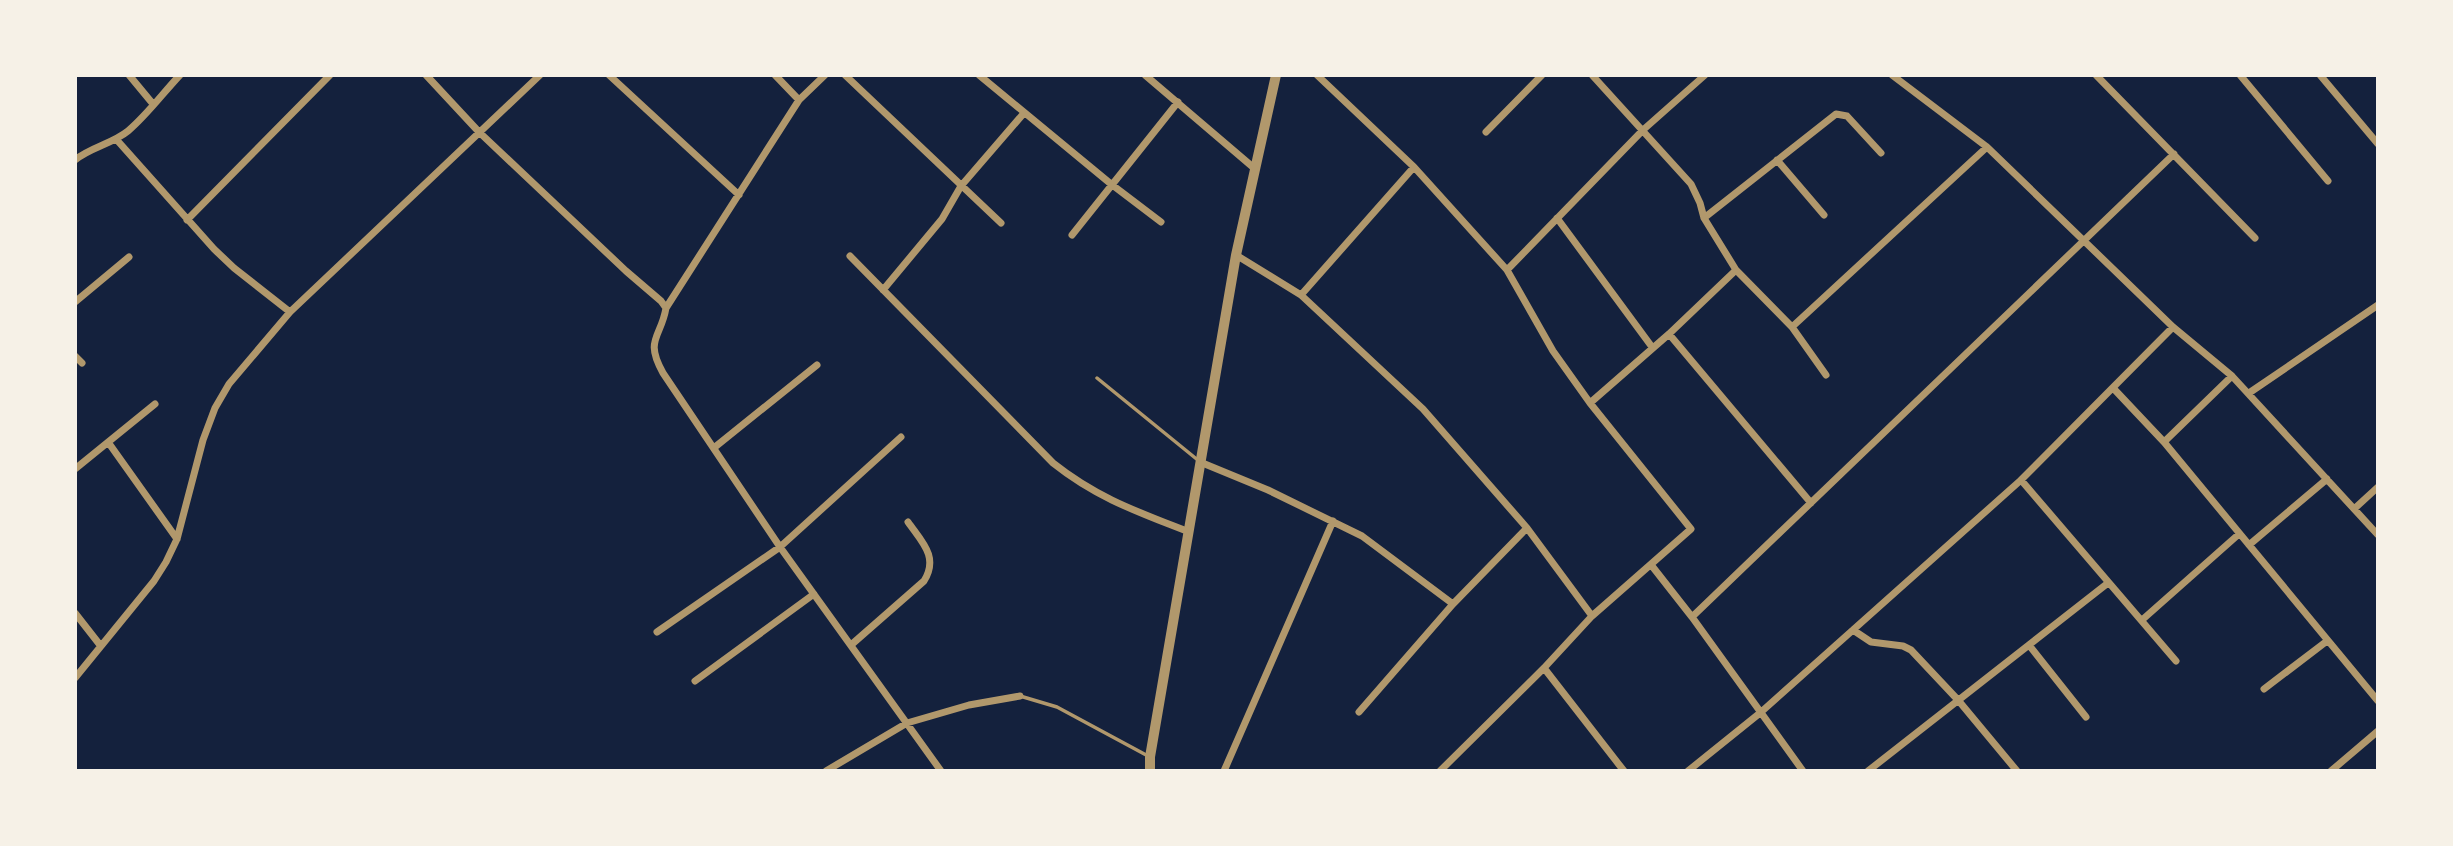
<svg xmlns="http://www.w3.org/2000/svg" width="2453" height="846" font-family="Helvetica,sans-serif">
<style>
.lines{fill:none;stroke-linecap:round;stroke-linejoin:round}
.service{stroke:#b1986c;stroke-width:3.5}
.minor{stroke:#b1986c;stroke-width:7}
.tertiary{stroke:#b1986c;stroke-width:10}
</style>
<rect width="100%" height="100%" fill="#14213d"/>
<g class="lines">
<!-- service -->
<path class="service" d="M1097,378L1199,461
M1020,696L1057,707L1148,756"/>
<!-- minor -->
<path class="minor" d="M129,75L153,104
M426,75L479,132L626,271L661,301L666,308C661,338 644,339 663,373L780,547L941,771
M609,75L739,195
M775,75L799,100
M845,75L1001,223
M979,75L1111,184L1161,222
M1145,75L1254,168
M1317,75L1414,167L1507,270L1553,351L1590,403L1691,529L1592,616L1544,668L1440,771
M1592,75L1691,184L1700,203L1704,218L1736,270
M1892,75L1987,147L2173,327L2232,376L2378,535
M2096,75L2255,238
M2240,75L2328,181
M2320,75L2378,144
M1486,132L1542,75
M116,139L214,249L234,268L290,312
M75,160C91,147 112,144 128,131C147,115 163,93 180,75
M1777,160L1824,215
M1557,218L1652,347
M1704,218L1836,114L1847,116L1881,153
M187,220L330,75
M1072,235L1178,102
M1236,255L1301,295L1423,409L1527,528L1592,616
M850,256L1053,463C1097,498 1138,512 1189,532
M1507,270L1643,130L1705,75
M883,290L942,219L961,186L1024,113
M1301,295L1414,167
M75,302L129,257
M666,308L799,100L825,75
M1792,327L1826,375
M1669,334L1811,503
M75,356L82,363
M2232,376L2164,442L2378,701
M2114,389L2164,442
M2249,393L2378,305
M1590,403L1669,334L1736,270L1792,327L1987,147
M108,442L177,539
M715,447L817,365
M1200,462L1268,490L1362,536L1453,604
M75,469L155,404
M2021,480L2176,661
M2354,509L2378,487
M2249,545L2327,479
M1652,566L1692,617L1803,771
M75,613L100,645
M1692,617L2174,154
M2142,620L2239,534
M1853,630L1871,642L1903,646L1911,650L1958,700L2017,771
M657,632L780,547L901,437
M851,645L924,581C939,557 922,542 908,522
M2029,645L2086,717
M1544,668L1624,771
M75,678L154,581L166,562L177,539L203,440L215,408L229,384L290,312L540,75
M695,681L814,594
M2264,689L2327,641
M1359,712L1453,604L1527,528
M826,771L907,723L969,705L1020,696
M1224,771L1333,521
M1688,771L1760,713L2021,480L2173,327
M1868,771L2108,583
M2331,771L2378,731"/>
<!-- tertiary -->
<path class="tertiary" d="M1150,771V757L1236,255L1276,75"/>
</g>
<!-- border -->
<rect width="2453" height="846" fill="none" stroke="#f6f1e7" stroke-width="154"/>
</svg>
